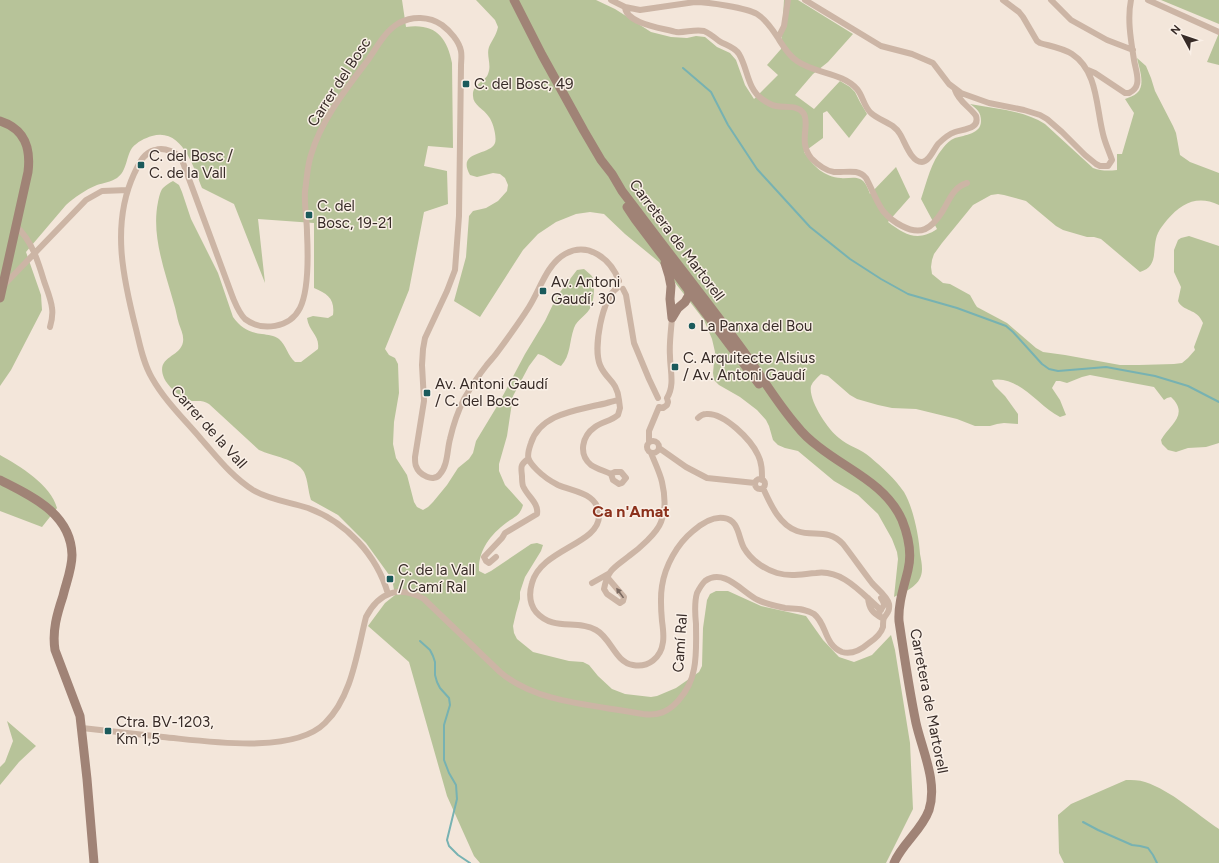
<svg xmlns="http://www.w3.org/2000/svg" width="1219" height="863" font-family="Figtree,sans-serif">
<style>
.green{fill:#b7c399}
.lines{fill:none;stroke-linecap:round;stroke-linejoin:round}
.stream{stroke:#77b2b2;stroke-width:2}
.street{stroke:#ccb5a5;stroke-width:6}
.secondary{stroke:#a08376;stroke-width:9}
.oneway{fill:#7a6960}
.poi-dot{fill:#1a5a5b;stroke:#faf0e7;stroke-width:1.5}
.labels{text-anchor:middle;stroke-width:3;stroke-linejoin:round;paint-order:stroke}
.street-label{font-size:15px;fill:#372b27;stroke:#faf0e7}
.poi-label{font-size:15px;fill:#372b27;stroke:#faf0e7;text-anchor:start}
.neighbourhood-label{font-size:16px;font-weight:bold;fill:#8b301b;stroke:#faf0e7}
</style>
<rect width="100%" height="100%" fill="#f3e6da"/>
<!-- green -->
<path class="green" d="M0,0H402L406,27C435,23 447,37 452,63L453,148L428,146L424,166L447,171L448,204L424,212L409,290L385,349L389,355L395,358L398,364L399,393L394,422L393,444L396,458L407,475L414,502L417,507L423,510L428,507L433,502L447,485L458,468L469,459L473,453L476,441L499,403L525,354L545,321L557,296L577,270L584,269C587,272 591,274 593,278C595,283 594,301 591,306C588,315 577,319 574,328C569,342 571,355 561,366C552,363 547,356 538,354L529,366L513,396L507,436L499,464V471L505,485L523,505C520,516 514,517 506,523C490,535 478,551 479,571L485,574L491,571L531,544L537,543L543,545L541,551L525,577L520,592V599L516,613L513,626L514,633L517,639L533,652L569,661L583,662L589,665L598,676L612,689L625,694L651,697L657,696L676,688L699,672L702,666L703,628L707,600L710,594L716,591H728L761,606L806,616L823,640L839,657L854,662L872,655L891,635L895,650L910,743L913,809L886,863H480L474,856L447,796L409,662L368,626L385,603L395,595L392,579L366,543L338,515L311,500C308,491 308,480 304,472C297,459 272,456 259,450L209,404C203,400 198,401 192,401C182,399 168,387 164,378C155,356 180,358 183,342C184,335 181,330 179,324C177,318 176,310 174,304C165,271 151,236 158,202C159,198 160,191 163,188C166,185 169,183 173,181L179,185L182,192L191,219L218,273L233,317C241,328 248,332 262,334C268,335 274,335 279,339C286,345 288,356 295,362H301L318,349C320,335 309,332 307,318L313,316L328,318L333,315C335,299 328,294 314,288V223L258,219L265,283L234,204L202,188C194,168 182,127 152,136C145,138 137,142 132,148C126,157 127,171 117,178C111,182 103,183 97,185C85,190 75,197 66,205L26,252L41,295L42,310L11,370L0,386Z
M476,0H596L615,9L651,32L671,37L687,38L696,36L705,37L717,47L730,53L736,60L745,85L754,99L778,75L767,65L781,49L784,0H798L853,34L828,62L813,74L795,95L814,109L840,81L850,87L855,92L860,102L867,114L849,138L827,111L823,113V138L804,152C813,166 824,177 841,178C847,179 854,176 860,179C865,181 868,188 870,194L896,167L910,197L888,222C905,235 918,242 937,229L921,199C927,181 931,162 943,148C946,144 950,140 955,138C965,135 981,134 981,121C981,112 977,109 970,104C995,109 1023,110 1045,124L1093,168C1101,171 1108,171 1117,170V154H1122L1134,113L1125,99C1129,97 1134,96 1137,93C1146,85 1139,68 1137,58L1146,66L1151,78L1155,91L1173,126L1176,133L1180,155L1190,162L1219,173V205C1197,195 1182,203 1167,220C1164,224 1160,228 1158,233C1151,248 1160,266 1140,272L1101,239L1094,237H1087L1063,230L1056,226L1026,201L1004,195L998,194L991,195L973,205L942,243L934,254L932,260L931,267L932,274L943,283L950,284L970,295L975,304L977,307L1007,323L1036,348L1043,352L1065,355L1120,365H1139L1174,364L1182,363L1188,358L1195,350L1194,347L1203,323C1197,308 1183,312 1178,301L1181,287L1174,272V250L1178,240L1181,238L1189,236L1219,246V443L1206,447L1188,448L1176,452L1168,450L1162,444L1161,440C1169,425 1190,415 1171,397L1167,398L1164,400L1154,387L1090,375L1082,377L1067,383L1060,381H1056L1052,388L1060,400L1066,415L1060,417C1038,406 1019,375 992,380L995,386L1005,396L1018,414V424L1004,423L997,424L990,426H975L957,419L916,409L892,408L878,405L857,399L850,395L828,376L821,374C817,378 813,381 811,386C808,400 828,430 839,438C848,446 861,449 870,457C883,468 895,479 904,492C913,507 919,536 920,554C921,559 922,564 922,569C922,585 907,591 894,597L898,559L897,552L892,539L878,514L858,495L834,481L798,451L785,448L778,445L773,440L769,426L766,420L757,410L740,397L719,385L714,380L713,373L715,352L712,339L704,320L659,262L625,234L604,214L590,212L576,214L556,222L538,234L523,250L480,317L454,301L466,257L469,216L473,211L486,208L498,201L507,191L508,185L505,178L500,174L493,173L477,177L470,175C456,150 490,156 495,143C497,137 493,122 489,117C484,109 473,105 473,96C472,84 485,82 488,74C492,65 486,55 489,47C492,40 496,36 498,27L495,20Z
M1161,0H1219V24Z
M1219,33V65L1207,62Z
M0,455C20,466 51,485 57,508L42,527L0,511Z
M7,721L36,746L19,762L0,785V767L5,762L13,741Z
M1126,780C1132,780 1139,780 1145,782C1172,791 1195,813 1219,829V863H1064L1059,853L1058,815L1071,804Z"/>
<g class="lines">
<!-- stream -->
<path class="stream" d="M683,68L711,92L728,125L757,169L810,227L850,259L881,279L908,294L957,308L1006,326L1013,332L1042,364L1049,369L1058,371L1106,367L1155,376L1188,386L1219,402
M420,641L430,650L433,656L435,662V675L437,682L440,688L449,698L450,705L444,725V760L449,773L456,785L457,799L447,840L449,846L458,855L470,863
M1083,822L1098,830L1132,845L1140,846L1148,848L1153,855L1157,863"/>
<!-- street -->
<path class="street" d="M611,0L625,7L640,10L695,2C708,2 747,8 757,14C765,19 773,30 778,38
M788,0L784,26L778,38C783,46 788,55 797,61C815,74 842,72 857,89C863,96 864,107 871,113C881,122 893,122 900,134C905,142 911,162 922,162C929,162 934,149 938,144C943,139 949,134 955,132C964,129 980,129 976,116C969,106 959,102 955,90
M805,0L881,46L912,54L933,63L949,84L961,93L989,103L1024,110L1040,115L1047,119L1062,132L1085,155L1096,164L1100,166H1108L1112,160C1109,151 1105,143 1103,134C1096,107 1098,71 1072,54C1063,48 1050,46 1040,43L1037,41L1023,17L1019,12L1003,0
M1051,0L1071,20L1107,40L1133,50
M1148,0L1219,32
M625,7C626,24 663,28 676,32C685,33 694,29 704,31C709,33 714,37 719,41C725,45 735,47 739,54C748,69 747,88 762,99C766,102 771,105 776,106C785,108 798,104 804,114C810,126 798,141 811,158C817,164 826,171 834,172C845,173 858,168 866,178C872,189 876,201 883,211C888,217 894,222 902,226C921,236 931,229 942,212C949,201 953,187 967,183
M1088,70L1095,73L1125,93H1129C1133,91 1136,89 1137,84C1139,77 1135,67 1134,60C1131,41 1127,19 1131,0
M16,226C32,241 38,261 44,281C47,290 51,299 52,308C53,314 52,320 50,327
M3,286L86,200L102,191L128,190
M617,288C602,299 593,348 600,365C606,380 617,380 619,400C612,401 605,404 598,405C573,411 540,415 531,443C526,457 527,460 537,470C543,476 550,481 558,485C574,492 599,493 599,516C599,544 541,549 532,583C529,593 529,603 536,612C554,632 576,619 596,630C611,638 615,662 633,665C648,668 661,658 663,642C664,635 663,628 662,621C661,610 660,598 662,586C665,566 677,544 693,531C701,524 713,516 724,518C739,520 738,537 744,548C751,560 764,569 777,573C791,577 802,574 816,573C843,569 862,594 881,610
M623,289L626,295L634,343L649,379L658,398
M667,398C675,385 670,370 670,356C669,344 671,331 672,318
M659,407L663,408L667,405L668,402L667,398
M698,418C700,416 703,414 706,414C724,412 751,440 758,455C762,463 762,471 762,480
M647 447a6 6 0 1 1 12 0a6 6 0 1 1-12 0Z
M649,442V431L659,407
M659,448L686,467L707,478L755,483
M611,474L613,480L619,484L622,483L626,478L621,472H615L611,474C605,471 597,469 591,465C578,454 582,436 595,427C602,422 611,421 618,415L620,408L619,400
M755 484a5 5 0 1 1 10 0a5 5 0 1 1-10 0Z
M496,557L489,563L486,561L484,557L502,538L505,533L537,514C539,503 527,496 523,486C522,483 522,479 522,476C521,467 520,465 528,459
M607,577L624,597L623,601L620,603L607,594L604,589C608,569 614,568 629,556C639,549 657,533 661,522C666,510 665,495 662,482C660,473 655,463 651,453
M592,583L608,574
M388,594C377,555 346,522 308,508C290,502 270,500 253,490C232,477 217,457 201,439C184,419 165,401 152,378C143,363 140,345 136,329C123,278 111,224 134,174C139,164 143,153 155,150C165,147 176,152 182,160L233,298C236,305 239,313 245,319C262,332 290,328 300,308C309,290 308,253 307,233C307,219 304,205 305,191C307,179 307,167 311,155C321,120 346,89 368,60C377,47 385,31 399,23C412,16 429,16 442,25C450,31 459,41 461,51C462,56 461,61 461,66L459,216L455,270L447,291L425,338L423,349L422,365L424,401L415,457C415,460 415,464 416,466C419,475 434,483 440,474C448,465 447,450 450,439C453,426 458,411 464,399C471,387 478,376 486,366C489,362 493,358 496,354C507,339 519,323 529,307C540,290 546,265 565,254C588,241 611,259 619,281
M868,598C869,608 872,613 882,618
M880,617L879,612C884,605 886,606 881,598
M82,728C109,731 136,734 163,737C205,741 293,755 325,723C352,697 357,652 366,617C379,592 399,585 424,599L500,672C537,704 597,705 643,714C658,716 668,712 678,701C686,692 692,681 694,669C697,654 696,639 696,624C695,614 694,603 697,593C699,589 702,584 705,581C724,567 743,593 758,600C766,604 776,606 785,608C795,609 805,608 814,614C827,624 824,645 842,652C852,655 862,649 869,643C875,639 881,634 883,627C883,624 883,620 884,618C887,613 890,611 889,604C887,596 877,589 872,583C862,570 853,557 843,544C828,528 814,537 797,531C779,525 770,503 763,488"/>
<!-- secondary -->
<path class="secondary" d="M514,0L542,55L584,131L601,160L612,174L622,191L638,212C673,259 710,305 744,352C762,377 777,403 797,426C803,434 811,441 819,447C848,470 886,484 902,520C908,535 912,554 908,570C904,587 898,603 899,621C904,655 909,689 916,723C922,750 938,782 929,810C922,830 902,844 894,863
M0,121C25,129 31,148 28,172L0,298
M627,207L635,219L759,384
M665,263L669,276L671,286L670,299L672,318
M672,318L678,308L685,302L689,295L688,287
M0,480C31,496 71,513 72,555C72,569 66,583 63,596C57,614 52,631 55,650L80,716L87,779L94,863"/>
</g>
<!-- one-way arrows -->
<defs><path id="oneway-solid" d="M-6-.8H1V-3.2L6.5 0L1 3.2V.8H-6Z"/></defs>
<use class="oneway" href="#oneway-solid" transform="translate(620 593) rotate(-126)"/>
<!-- markers -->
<g class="poi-dot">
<rect x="462" y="80" width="8" height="8" rx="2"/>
<rect x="137" y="161" width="8" height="8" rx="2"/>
<rect x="305" y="211" width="8" height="8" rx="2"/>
<rect x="539" y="287" width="8" height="8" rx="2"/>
<circle cx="692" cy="326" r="4"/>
<rect x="671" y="363" width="8" height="8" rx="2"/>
<rect x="423" y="389" width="8" height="8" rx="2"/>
<rect x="386" y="575" width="8" height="8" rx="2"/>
<rect x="104" y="727" width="8" height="8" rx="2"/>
</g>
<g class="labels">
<!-- street labels -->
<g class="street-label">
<text transform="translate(339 82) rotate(-57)" y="5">Carrer del Bosc</text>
<text transform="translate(677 240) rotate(53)" y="5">Carretera de Martorell</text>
<text transform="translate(209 427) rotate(48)" y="5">Carrer de la Vall</text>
<text transform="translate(680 643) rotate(-86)" y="5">Camí Ral</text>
<text transform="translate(929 701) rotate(79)" y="5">Carretera de Martorell</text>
</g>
<!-- poi labels -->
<g class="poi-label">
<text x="474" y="89">C. del Bosc, 49</text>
<text x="149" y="161">C. del Bosc /<tspan x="149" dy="17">C. de la Vall</tspan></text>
<text x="317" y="211">C. del<tspan x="317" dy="17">Bosc, 19-21</tspan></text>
<text x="551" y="287">Av. Antoni<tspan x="551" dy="17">Gaudí, 30</tspan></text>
<text x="700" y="331">La Panxa del Bou</text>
<text x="683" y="363">C. Arquitecte Alsius<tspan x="683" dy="17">/ Av. Antoni Gaudí</tspan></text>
<text x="435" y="389">Av. Antoni Gaudí<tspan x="435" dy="17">/ C. del Bosc</tspan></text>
<text x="398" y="575">C. de la Vall<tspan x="398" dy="17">/ Camí Ral</tspan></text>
<text x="116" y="727">Ctra. BV-1203,<tspan x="116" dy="17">Km 1,5</tspan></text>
</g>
<!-- neighbourhood labels -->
<g class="neighbourhood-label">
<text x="631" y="517">Ca n'Amat</text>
</g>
</g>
<!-- north arrow -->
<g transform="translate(1183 36) rotate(310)" stroke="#faf0e7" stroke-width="3" paint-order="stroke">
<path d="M0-3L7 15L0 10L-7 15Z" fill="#372b27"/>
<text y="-6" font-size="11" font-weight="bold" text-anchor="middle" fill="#372b27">N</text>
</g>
</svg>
